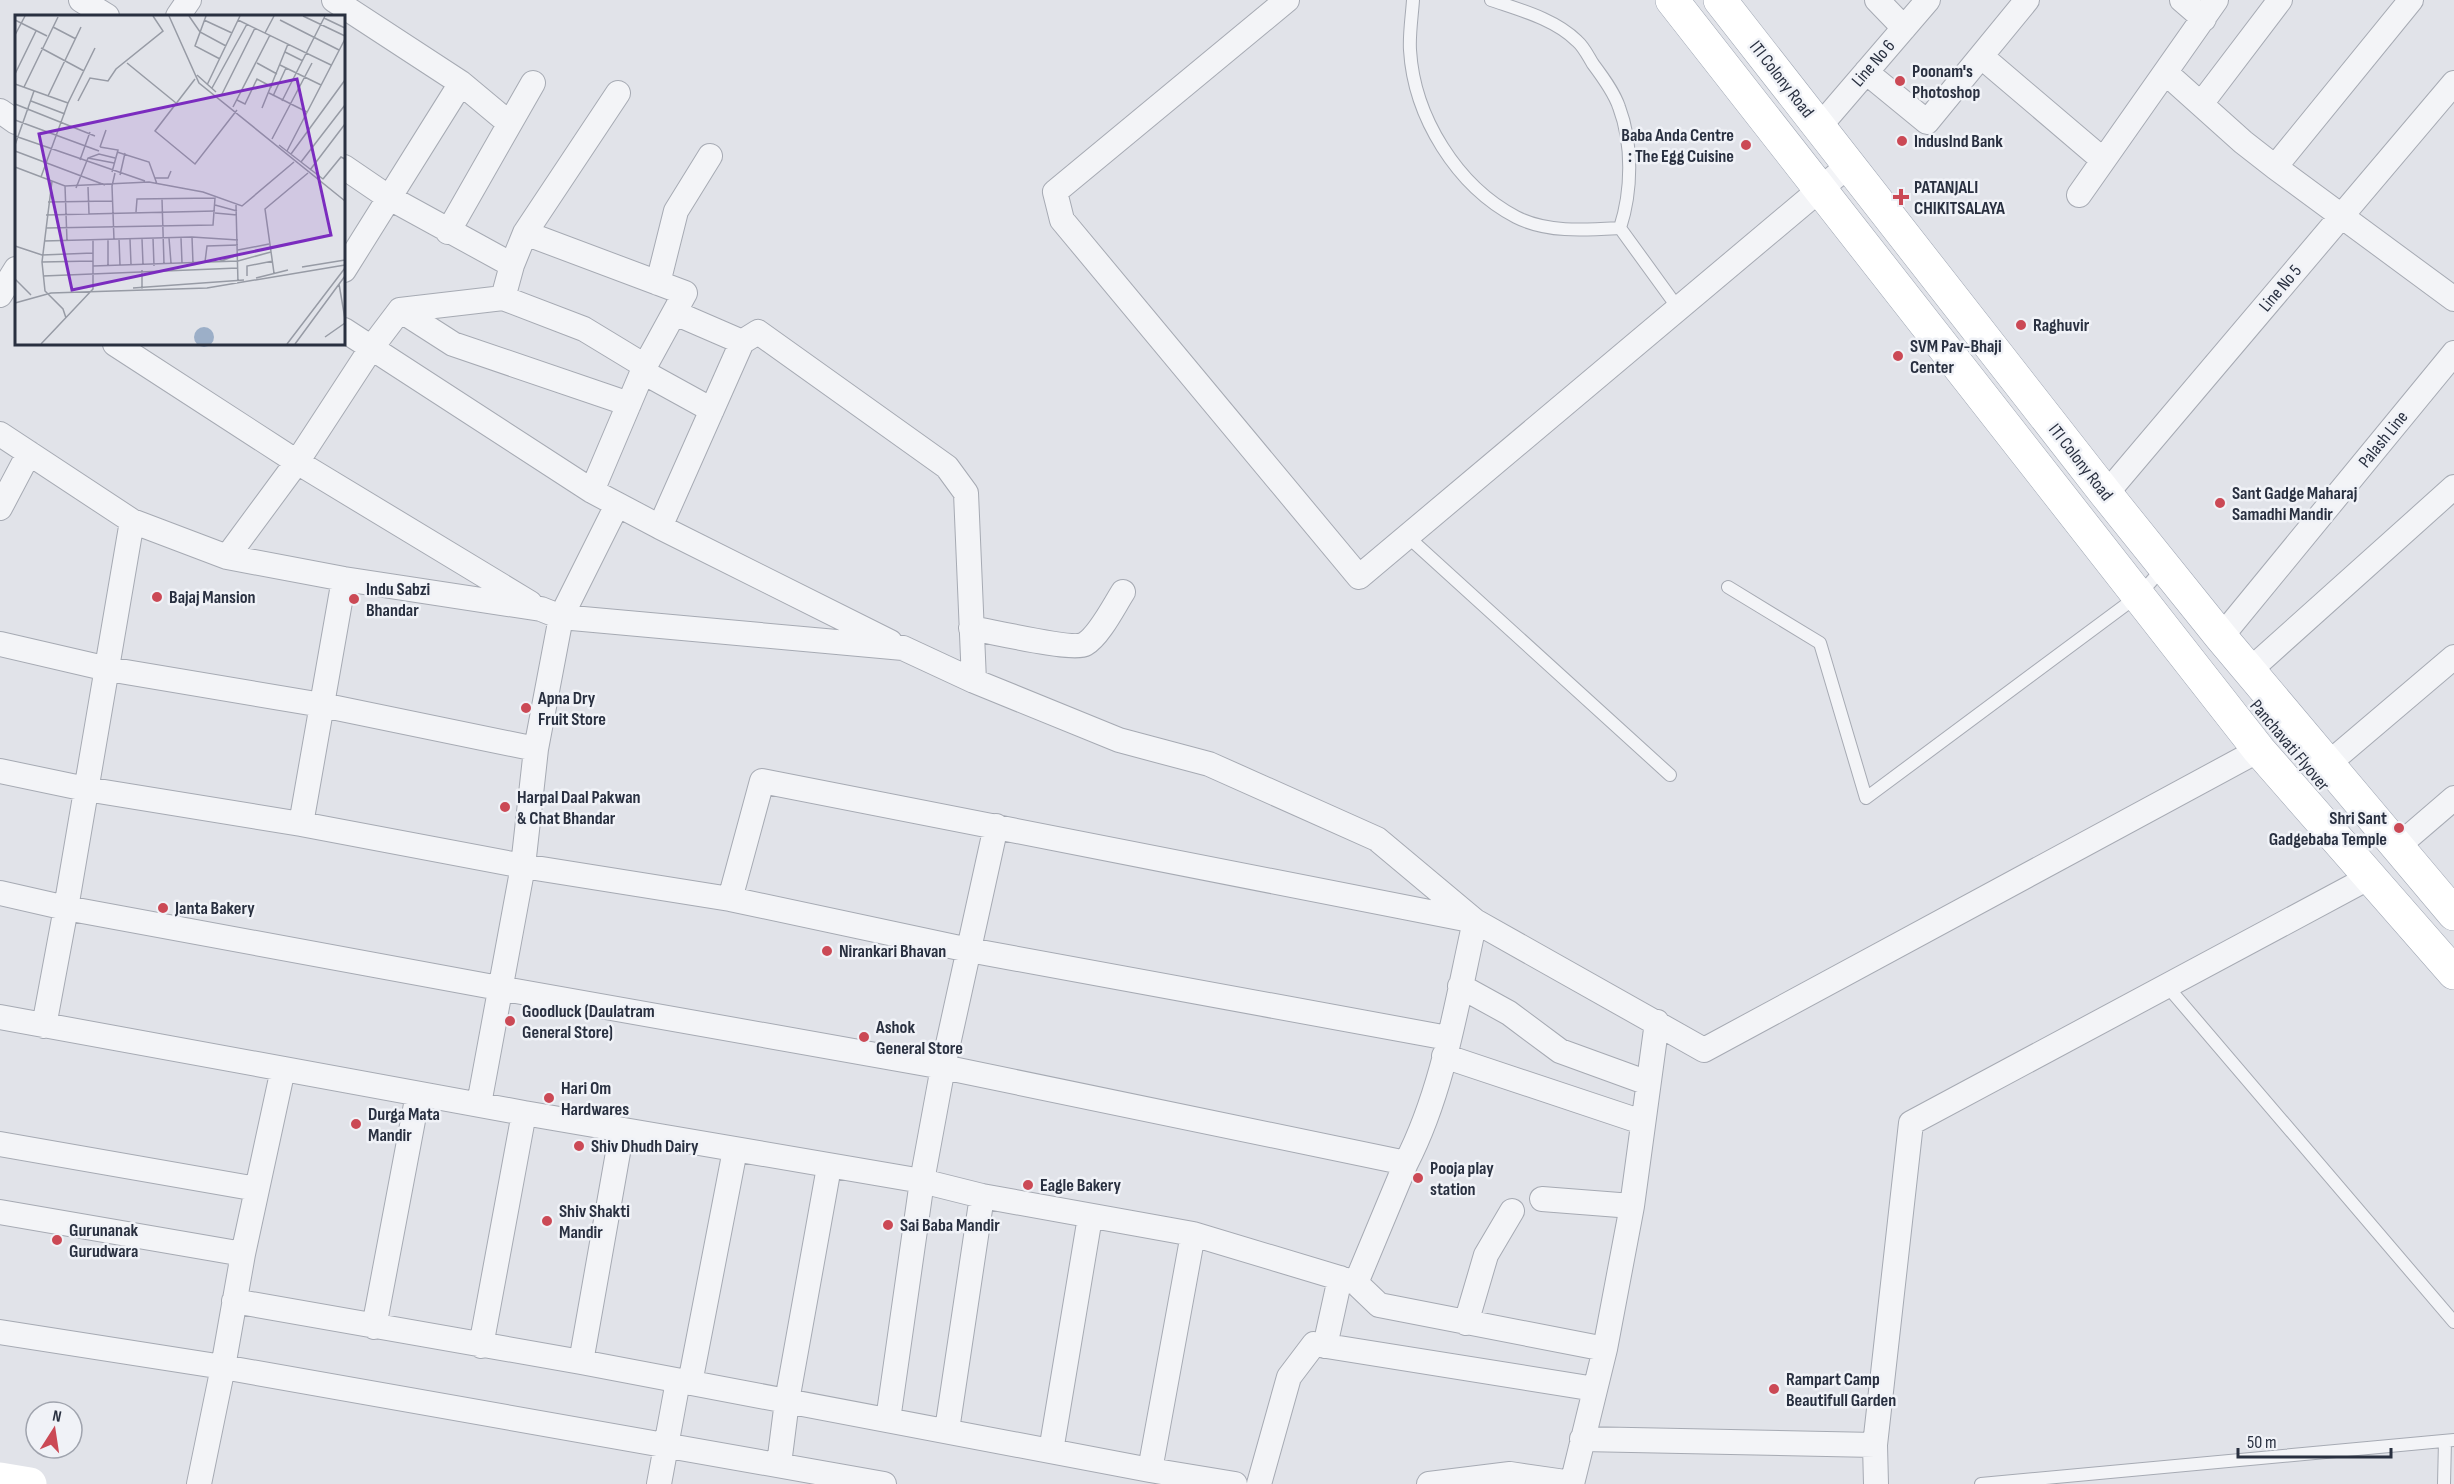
<svg xmlns="http://www.w3.org/2000/svg" width="2454" height="1484" font-family="'Sofia Sans Condensed',sans-serif">
<style>
.lines{fill:none;stroke-linecap:round;stroke-linejoin:round}
.lane-casing{stroke:#a6aab3;stroke-width:14}
.street-casing{stroke:#a6aab3;stroke-width:26}
.primary-casing{stroke:#a0a7b4;stroke-width:34}
.lane{stroke:#f3f4f7;stroke-width:12}
.street{stroke:#f3f4f7;stroke-width:24}
.secondary{stroke:#fff;stroke-width:33}
.primary{stroke:#fff;stroke-width:33}
.poi-dot{fill:#cb4955;stroke:#f0f2f7;stroke-width:2}
.labels{text-anchor:middle;stroke-width:5;stroke-linejoin:round;paint-order:stroke}
.street-label{font-size:18px;fill:#293040;stroke:#f0f2f7}
.poi-label{font-size:18px;font-weight:bold;fill:#293040;stroke:#f0f2f7;text-anchor:start}
.inset-road{fill:none;stroke:#979ba5;stroke-width:1.5}
.view{fill:#7b2cbf;fill-opacity:0.15;stroke:#7b2cbf;stroke-width:3}
.inset-edge{fill:none;stroke:#293040;stroke-width:3}
</style>
<rect width="100%" height="100%" fill="#e1e3e9"/>
<g class="lines">
<!-- lane casing -->
<g class="lane-casing">
<path id="lane" d="M1413,0C1412,16 1409,34 1410,50C1414,117 1457,186 1516,217C1547,233 1586,230 1620,228
M1491,0C1520,10 1555,19 1577,41C1584,47 1588,56 1593,64C1602,76 1614,92 1619,107C1633,144 1632,191 1620,228L1678,308
M1407,536L1670,775
M1728,587L1820,643L1866,798L2139,595L2164,567
M2167,986L2454,1322
M1981,1484L2454,1440
M2444,1484L2445,1441"/>
</g>
<!-- street casing -->
<g class="street-casing">
<path id="street" d="M81,0L107,16
M334,0L461,83L509,123
M1287,0L1055,192L1062,220L1359,577L1849,165
M1877,0L1904,28
M2182,0L2204,19
M178,16L189,0
M1982,57L2103,160
M1866,72L1927,122L2027,0
M2166,73L2243,142L2275,167L2454,299
M2201,104L2280,0
M0,111L16,122
M1819,127L1928,0
M344,167L388,197L512,265
M2275,167L2411,0
M2079,195L2216,0
M448,232L533,83
M525,233L685,293L645,366L592,491
M344,270L461,83
M658,283L676,211L710,156
M0,295L16,269
M503,298L512,265L525,233L618,93
M400,310L453,344L629,404
M675,313L742,342
M344,330L592,491L660,527L890,642
M115,344L297,462L530,603
M643,372L712,410
M0,434L132,521L227,557L344,579L541,609L561,617L903,648L974,681L1119,740L1209,764L1377,839L1475,921L1704,1050L2259,750
M2106,494L2454,83
M0,508L29,453
M660,527L742,342L758,332L947,467L966,493L974,681
M227,557L297,462L372,347L400,310L503,298L584,329L645,366
M971,628C990,631 1073,651 1085,644C1099,636 1114,606 1123,592
M2221,637L2454,353
M0,644L108,669L322,705L536,749
M2250,670L2454,487
M2328,764L2454,657
M0,771L86,789L301,824L523,866L730,899L969,950L1448,1038
M301,824L344,579
M2397,847L2454,798
M0,893L66,908L499,988L943,1067L1406,1163C1444,1089 1457,1001 1475,921L762,781L730,899
M1460,986L1509,1013L1560,1051L1648,1083
M0,1017L524,1113L922,1181L982,1196L1193,1234L1356,1283L1379,1305L1605,1349
M44,1026L66,908L132,521
M1444,1056L1642,1122
M479,1104L523,866L536,749L561,617L617,505
M0,1144L257,1189
M1542,1199L1632,1206
M0,1212L243,1254
M1356,1283L1406,1163
M234,1301L581,1362L1150,1470L1235,1484
M1466,1323L1486,1255L1512,1211
M374,1327L418,1094
M0,1332L223,1367L884,1484
M481,1346L524,1113
M1325,1346L1340,1278
M581,1362L622,1130
M690,1383L735,1150
M888,1420L922,1181L943,1067L996,826
M947,1430L982,1196
M1582,1439L1875,1445
M1051,1451L1090,1217
M779,1464L787,1401L829,1167
M1150,1470L1193,1234
M199,1484L223,1367L243,1254L283,1069
M659,1484L678,1381
M1259,1484L1289,1377L1314,1344L1595,1389
M1429,1484L1510,1474L1572,1483
M1572,1484L1605,1349L1632,1206L1657,1022
M1876,1484L1875,1445L1911,1123L2370,877"/>
</g>
<!-- primary casing -->
<g class="primary-casing">
<path id="primary" d="M1672,0L2259,750L2454,973
M1720,0L2106,494L2221,637L2454,914"/>
</g>
<!-- lane -->
<use href="#lane" class="lane"/>
<!-- street -->
<use href="#street" class="street"/>
<!-- secondary -->
<path class="secondary" d="M0,1479L30,1484"/>
<!-- primary -->
<use href="#primary" class="primary"/>
</g>
<!-- markers -->
<g class="poi-dot">
<circle cx="1900" cy="81" r="6"/>
<circle cx="1902" cy="141" r="6"/>
<circle cx="1746" cy="145" r="6"/>
<path d="M1898 188h6v6h6v6h-6v6h-6v-6h-6v-6h6z"/>
<circle cx="2021" cy="325" r="6"/>
<circle cx="1898" cy="356" r="6"/>
<circle cx="2220" cy="503" r="6"/>
<circle cx="157" cy="597" r="6"/>
<circle cx="354" cy="599" r="6"/>
<circle cx="526" cy="708" r="6"/>
<circle cx="505" cy="807" r="6"/>
<circle cx="2399" cy="828" r="6"/>
<circle cx="163" cy="908" r="6"/>
<circle cx="827" cy="951" r="6"/>
<circle cx="510" cy="1021" r="6"/>
<circle cx="864" cy="1037" r="6"/>
<circle cx="549" cy="1098" r="6"/>
<circle cx="356" cy="1124" r="6"/>
<circle cx="579" cy="1146" r="6"/>
<circle cx="1418" cy="1178" r="6"/>
<circle cx="1028" cy="1185" r="6"/>
<circle cx="547" cy="1221" r="6"/>
<circle cx="888" cy="1225" r="6"/>
<circle cx="57" cy="1240" r="6"/>
<circle cx="1774" cy="1389" r="6"/>
</g>
<g class="labels">
<!-- street labels -->
<g class="street-label">
<text transform="translate(1873 63) rotate(-49)" y="6">Line No 6</text>
<text transform="translate(1782 79) rotate(52)" y="6">ITI Colony Road</text>
<text transform="translate(2280 288) rotate(-50)" y="6">Line No 5</text>
<text transform="translate(2383 439) rotate(-51)" y="6">Palash Line</text>
<text transform="translate(2081 462) rotate(52)" y="6">ITI Colony Road</text>
<text transform="translate(2290 745) rotate(50)" y="6">Panchavati Flyover</text>
</g>
<!-- poi labels -->
<g class="poi-label">
<text x="1912" y="77">Poonam's<tspan x="1912" dy="21">Photoshop</tspan></text>
<text x="1734" y="141" text-anchor="end">Baba Anda Centre<tspan x="1734" dy="21">: The Egg Cuisine</tspan></text>
<text x="1914" y="147">IndusInd Bank</text>
<text x="1914" y="193">PATANJALI<tspan x="1914" dy="21">CHIKITSALAYA</tspan></text>
<text x="2033" y="331">Raghuvir</text>
<text x="1910" y="352">SVM Pav-Bhaji<tspan x="1910" dy="21">Center</tspan></text>
<text x="2232" y="499">Sant Gadge Maharaj<tspan x="2232" dy="21">Samadhi Mandir</tspan></text>
<text x="366" y="595">Indu Sabzi<tspan x="366" dy="21">Bhandar</tspan></text>
<text x="169" y="603">Bajaj Mansion</text>
<text x="538" y="704">Apna Dry<tspan x="538" dy="21">Fruit Store</tspan></text>
<text x="517" y="803">Harpal Daal Pakwan<tspan x="517" dy="21">&amp; Chat Bhandar</tspan></text>
<text x="2387" y="824" text-anchor="end">Shri Sant<tspan x="2387" dy="21">Gadgebaba Temple</tspan></text>
<text x="175" y="914">Janta Bakery</text>
<text x="839" y="957">Nirankari Bhavan</text>
<text x="522" y="1017">Goodluck (Daulatram<tspan x="522" dy="21">General Store)</tspan></text>
<text x="876" y="1033">Ashok<tspan x="876" dy="21">General Store</tspan></text>
<text x="561" y="1094">Hari Om<tspan x="561" dy="21">Hardwares</tspan></text>
<text x="368" y="1120">Durga Mata<tspan x="368" dy="21">Mandir</tspan></text>
<text x="591" y="1152">Shiv Dhudh Dairy</text>
<text x="1430" y="1174">Pooja play<tspan x="1430" dy="21">station</tspan></text>
<text x="1040" y="1191">Eagle Bakery</text>
<text x="559" y="1217">Shiv Shakti<tspan x="559" dy="21">Mandir</tspan></text>
<text x="900" y="1231">Sai Baba Mandir</text>
<text x="69" y="1236">Gurunanak<tspan x="69" dy="21">Gurudwara</tspan></text>
<text x="1786" y="1385">Rampart Camp<tspan x="1786" dy="21">Beautifull Garden</tspan></text>
</g>
</g>
<!-- overview -->
<g transform="translate(15 15)">
<rect width="330" height="330" fill="#e1e3e9"/>
<path d="M179 322a10 10 0 1 1 20 0a10 10 0 1 1-20 0Z" fill="#9cafc8"/>
<path class="inset-road" d="M154,1L184,68L330,186M174,1L185,17L211,31M191,1L180,31L205,44M288,1L330,21M309,3L330,13M0,5L32,21M189,5L217,18M223,5L316,50M265,5L324,35M38,12L61,24M250,18L259,1M0,20L10,1M26,33L69,56M270,37L288,46M112,48L161,88M242,48L262,59M265,50L306,70M0,59L21,16M182,60L201,77M180,64L140,116L180,149L222,95M0,69L53,88M192,70L225,1M9,72L43,2M197,73L232,9M254,78L292,97M33,81L66,12M206,81L240,13M258,81L271,53M222,85L230,89L242,64L257,72M16,86L50,99M63,86L75,63L93,66L101,54L148,16L138,1M267,86L310,1M0,89L80,121M218,92L255,20M247,93L273,29M0,105L84,136M0,121L130,166M257,124L297,48M0,130L19,76M264,130L308,164M85,132L103,135L97,157M85,132L91,115M0,136L90,170M272,136L330,24M102,137L134,147L142,169M276,139L330,65M73,143L99,148M65,145L75,117M286,147L330,90M0,152L50,171L134,167L188,177L227,191L279,147M295,155L330,109M105,160L110,138M26,162L53,88L80,33M140,163H153L156,156M308,164L326,142L330,144M37,166L27,247L30,276L48,294L51,303M50,171L52,226M73,172L74,199M61,173L73,143L84,139L100,143M147,184L149,249M33,187L97,186M200,190L222,196M221,190L223,268M200,198L222,200M31,200L200,196M31,213L198,210L200,183L122,184L121,197M177,222L178,248M138,223L139,251M154,223L156,248M166,223L167,248M104,224L105,250M115,224L116,249M127,224L128,249M93,225V250M99,225L97,171L100,158M29,226L177,222L223,225M0,231L27,240L78,238M223,235L254,229M27,247L78,246M190,247L192,231L223,230M203,247L223,240M78,251L223,246L256,237M287,252L330,245M127,255V274M259,258L250,194L293,158M28,261L223,253M232,261V251L258,246M241,263L273,255M0,264L16,280M324,269L330,304M118,273L229,265M0,288L36,278L192,273L330,250M310,322L330,308M26,329L78,274V225M272,329L330,253M280,329L330,261"/>
<path class="view" d="M282,64L316,220L57,275L24,119Z"/>
<rect width="330" height="330" class="inset-edge"/>
</g>
<!-- north arrow -->
<g transform="translate(54 1430) rotate(12)"><circle r="28" fill="#f0f2f7" stroke="#a0a4ae" stroke-width="1.5"/>
<path d="M0-4.5L10 22L0 15L-10 22Z" fill="#cb4955"/>
<text y="-9" font-size="16" font-weight="bold" text-anchor="middle" fill="#293040">N</text>
</g>
<!-- scale -->
<path d="M2238 1448v9h153v-9" fill="none" stroke="#293040" stroke-width="3"/>
<text x="2247" y="1448" font-size="18" fill="#293040" stroke="#f0f2f7" stroke-width="4.5" paint-order="stroke">50 m</text>
</svg>
